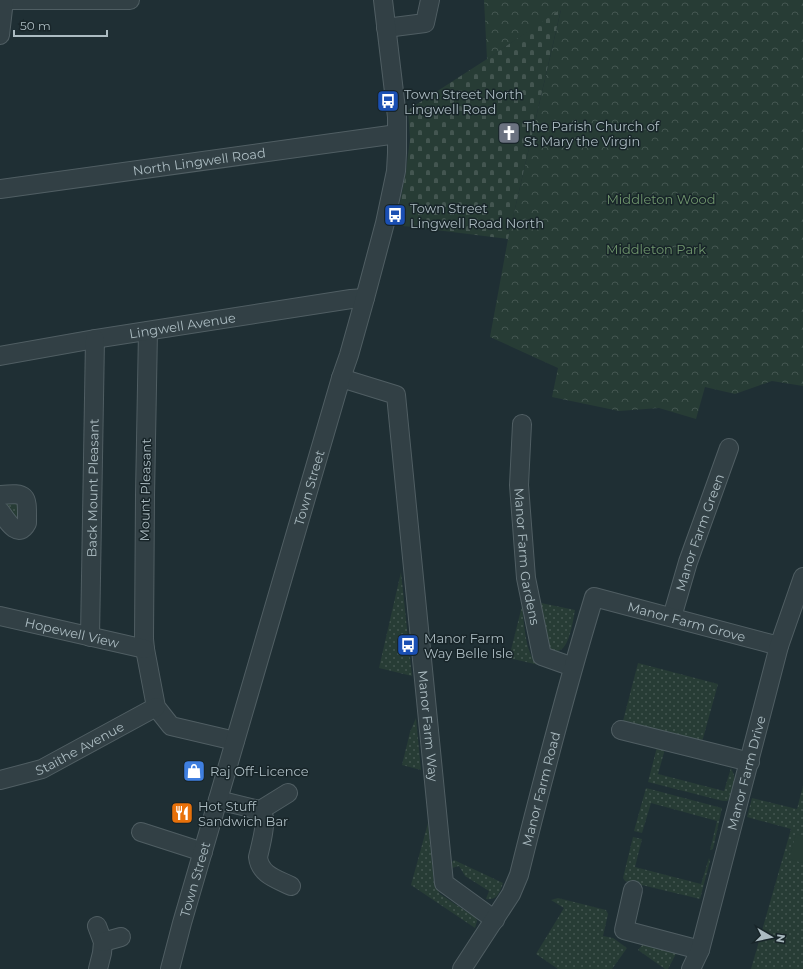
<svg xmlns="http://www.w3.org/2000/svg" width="803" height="969" font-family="Montserrat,sans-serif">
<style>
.grass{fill:url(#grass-dots)}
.forest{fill:url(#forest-crowns)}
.cemetery{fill:url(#cemetery-stones)}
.garden{fill:#273c35}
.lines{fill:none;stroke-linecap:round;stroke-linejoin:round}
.minor-casing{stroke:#505e63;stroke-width:20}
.minor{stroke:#324045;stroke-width:18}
.labels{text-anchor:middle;stroke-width:3;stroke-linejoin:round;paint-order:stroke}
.poi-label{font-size:13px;fill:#acbcc2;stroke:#182529;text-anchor:start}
.street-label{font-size:13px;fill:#acbcc2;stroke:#182529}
.park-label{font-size:13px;fill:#70966d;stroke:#182529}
</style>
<defs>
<pattern id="grass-dots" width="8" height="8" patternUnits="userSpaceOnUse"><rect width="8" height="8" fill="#273c35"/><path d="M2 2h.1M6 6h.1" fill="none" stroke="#445651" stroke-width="1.8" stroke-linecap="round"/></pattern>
<pattern id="forest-crowns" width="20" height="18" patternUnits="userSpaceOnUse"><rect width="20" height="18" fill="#273c35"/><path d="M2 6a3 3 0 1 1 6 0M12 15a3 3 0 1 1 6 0" fill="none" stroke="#445651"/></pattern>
<pattern id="cemetery-stones" width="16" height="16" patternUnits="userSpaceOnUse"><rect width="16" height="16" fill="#273c35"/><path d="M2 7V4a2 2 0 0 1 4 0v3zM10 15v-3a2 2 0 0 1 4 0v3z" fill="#445651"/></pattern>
</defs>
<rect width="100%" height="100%" fill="#1f2f34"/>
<!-- grass -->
<path class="grass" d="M3,499H18L19,522L8,513Z
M401,572L412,676L379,668Z
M541,603L575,610C573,620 569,654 555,651C550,649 547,644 545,639C542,630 542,613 541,603Z
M522,606C524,620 525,647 533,658C536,661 540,664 543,666L509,658Z
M638,663L718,684L702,742L623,721Z
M416,718L421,770L402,765L410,732Z
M657,747L665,749L658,774L724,791L731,768L734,775L735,781L731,797L727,801H723L648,782Z
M803,786V969H751L791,829L747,817L752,798L797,809Z
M646,788L722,808L713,849L711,850H710L717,821L651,803L642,833L634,831Z
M428,823L434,884L440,894L476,918L477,921L475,928L411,885Z
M633,837L642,839L635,867L701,884L709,858L710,861L700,899L625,881L623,878Z
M454,860L503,883C500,891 498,901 486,899L489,891L465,876L459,866L452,868V862Z
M558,898L606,910L608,914L603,936L613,938L627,948L612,969H558L536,954L564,908L551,900Z
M643,944L677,952L668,969H665L638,950Z"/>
<!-- forest -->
<path class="forest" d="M484,0H803V386L772,381L735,394L705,387L696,419L659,408L619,411L552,397L558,368L490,337L508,239L561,10L487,59Z"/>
<!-- cemetery -->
<path class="cemetery" d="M561,9L508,239L396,225L406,171L410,139L408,110L487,59Z"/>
<!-- garden -->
<path class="garden" d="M796,834L803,836V863L789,859Z"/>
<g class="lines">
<!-- minor casing -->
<g class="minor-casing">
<g id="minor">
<path d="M4,0H130"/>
<path d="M386,28L425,23L430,0"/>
<path d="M0,35L4,0"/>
<path id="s1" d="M0,189L397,134"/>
<path d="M148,331L145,495L144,639L145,649L156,707L171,726L235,741"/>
<path id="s2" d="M0,356L95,339L351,299L365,298"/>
<path id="s3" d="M341,378L396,395L444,883L495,920"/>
<path id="s4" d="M522,424L519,485L526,578L542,656L573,667"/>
<path d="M0,495C29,492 27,496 27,523C18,541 6,519 0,511"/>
<path id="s5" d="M0,616L145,649"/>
<path id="s6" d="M672,617L688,562L729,448"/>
<path id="s7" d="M90,637L95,339"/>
<path d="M621,730L750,762"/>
<path id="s8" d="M0,780L42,769L156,707"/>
<path d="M218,800L255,809C259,811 263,813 264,818C266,824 260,849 258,857C260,875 277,879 291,886"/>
<path d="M259,811L288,793"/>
<path d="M141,832L203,852"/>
<path d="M633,890L624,930L700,950"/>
<path d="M97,926L103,942L102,953L98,969"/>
<path d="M103,942L121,937"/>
<path id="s9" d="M170,969L182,923L341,378L349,355L365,298L385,223L396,171L397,153V117L383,0"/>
<path id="s10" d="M462,969L511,894L519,875C542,782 566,689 594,597L779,646"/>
<path id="s11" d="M691,969L700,950L779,646L803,577"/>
</g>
</g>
<!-- minor -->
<use href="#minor" class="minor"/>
</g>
<!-- icons -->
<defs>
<g id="bus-square" transform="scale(1.15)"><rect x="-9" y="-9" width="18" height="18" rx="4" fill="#1a4fb4" stroke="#182529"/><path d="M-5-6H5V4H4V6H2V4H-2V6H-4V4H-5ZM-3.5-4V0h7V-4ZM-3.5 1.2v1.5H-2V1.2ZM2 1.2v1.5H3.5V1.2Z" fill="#fff"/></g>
<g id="church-square" transform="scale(1.15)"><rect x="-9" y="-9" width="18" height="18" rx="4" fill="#6b7280" stroke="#182529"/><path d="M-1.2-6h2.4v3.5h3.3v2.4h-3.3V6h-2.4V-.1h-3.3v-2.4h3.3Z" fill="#fff"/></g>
<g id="shop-square" transform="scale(1.15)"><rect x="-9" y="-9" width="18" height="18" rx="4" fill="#3f7fe0" stroke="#182529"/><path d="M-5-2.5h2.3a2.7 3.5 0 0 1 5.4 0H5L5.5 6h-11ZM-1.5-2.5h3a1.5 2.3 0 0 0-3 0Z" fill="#fff"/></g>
<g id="restaurant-square" transform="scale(1.15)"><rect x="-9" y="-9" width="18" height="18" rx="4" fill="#e8710a" stroke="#182529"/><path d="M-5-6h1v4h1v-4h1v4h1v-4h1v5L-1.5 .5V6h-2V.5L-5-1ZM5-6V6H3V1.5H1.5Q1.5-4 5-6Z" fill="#fff"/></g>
</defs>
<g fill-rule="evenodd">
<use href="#bus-square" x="388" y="101"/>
<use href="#church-square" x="509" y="133"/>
<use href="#bus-square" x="395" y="215"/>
<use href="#bus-square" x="408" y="645"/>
<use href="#shop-square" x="194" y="771"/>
<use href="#restaurant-square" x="182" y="813"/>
</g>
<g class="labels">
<!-- poi labels -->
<g class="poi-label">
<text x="404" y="99">Town Street North<tspan x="404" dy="15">Lingwell Road</tspan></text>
<text x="524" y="131">The Parish Church of<tspan x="524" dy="15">St Mary the Virgin</tspan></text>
<text x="410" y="213">Town Street<tspan x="410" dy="15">Lingwell Road North</tspan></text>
<text x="424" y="643">Manor Farm<tspan x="424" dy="15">Way Belle Isle</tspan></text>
<text x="210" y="776">Raj Off-Licence</text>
<text x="198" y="811">Hot Stuff<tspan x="198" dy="15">Sandwich Bar</tspan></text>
</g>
<!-- street labels -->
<g class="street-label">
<text dy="5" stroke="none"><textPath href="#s1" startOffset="201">North Lingwell Road</textPath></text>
<text dy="5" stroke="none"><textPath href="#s2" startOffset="185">Lingwell Avenue</textPath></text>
<text dy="5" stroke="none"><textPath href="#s7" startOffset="149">Back Mount Pleasant</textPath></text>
<text dy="5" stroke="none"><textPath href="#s9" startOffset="501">Town Street</textPath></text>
<text transform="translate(145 490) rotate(-89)" y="5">Mount Pleasant</text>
<text dy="5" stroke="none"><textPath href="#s6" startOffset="89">Manor Farm Green</textPath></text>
<text dy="5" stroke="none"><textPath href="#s4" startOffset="133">Manor Farm Gardens</textPath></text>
<text dy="5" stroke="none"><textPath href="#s10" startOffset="494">Manor Farm Grove</textPath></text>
<text dy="5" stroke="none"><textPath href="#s5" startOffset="74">Hopewell View</textPath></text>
<text dy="5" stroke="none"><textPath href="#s3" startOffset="390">Manor Farm Way</textPath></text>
<text dy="5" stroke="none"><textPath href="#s8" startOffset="86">Staithe Avenue</textPath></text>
<text dy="5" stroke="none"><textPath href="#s11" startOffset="204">Manor Farm Drive</textPath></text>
<text dy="5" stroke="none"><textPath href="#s10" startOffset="199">Manor Farm Road</textPath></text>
<text dy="5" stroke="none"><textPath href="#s9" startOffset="93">Town Street</textPath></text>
</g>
<!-- park labels -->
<g class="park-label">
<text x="661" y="204">Middleton Wood</text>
<text x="656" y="254">Middleton Park</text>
</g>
</g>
<!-- north arrow -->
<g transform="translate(771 937) rotate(99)" stroke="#182529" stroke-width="3" paint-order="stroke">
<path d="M0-3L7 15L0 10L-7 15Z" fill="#acbcc2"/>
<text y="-6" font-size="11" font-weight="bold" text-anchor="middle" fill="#acbcc2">N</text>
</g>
<!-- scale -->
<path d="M14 30v6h93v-6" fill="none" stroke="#acbcc2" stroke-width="2"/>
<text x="20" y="30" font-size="12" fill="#acbcc2" stroke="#182529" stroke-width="3" paint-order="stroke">50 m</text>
</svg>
